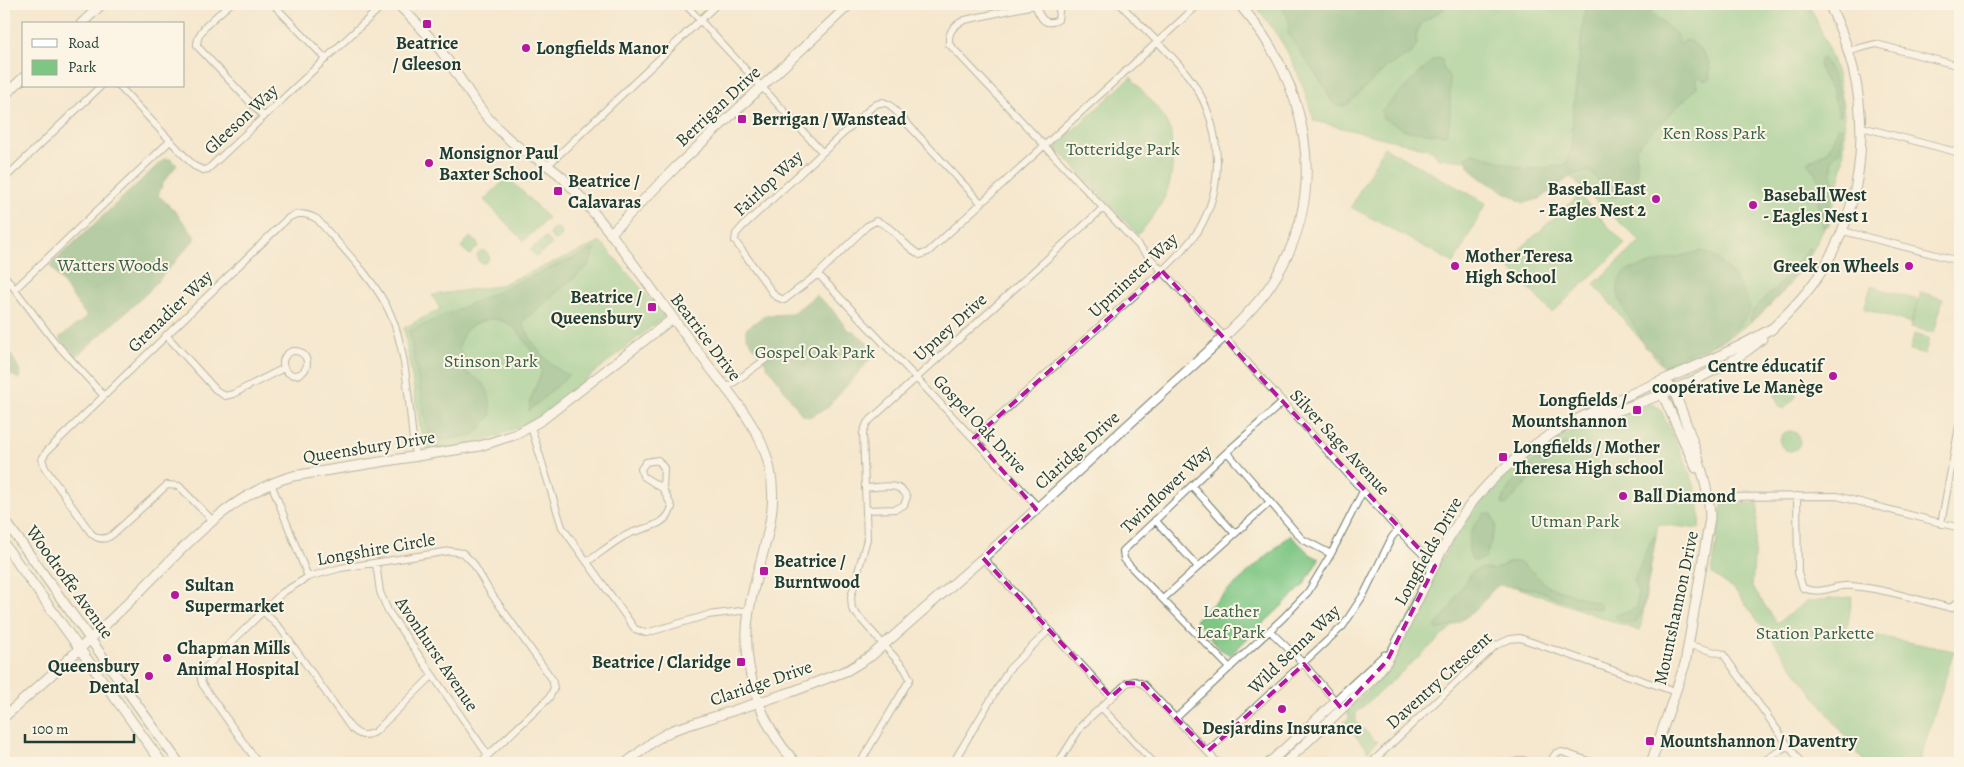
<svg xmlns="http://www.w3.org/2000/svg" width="1964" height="767" font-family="Alegreya,serif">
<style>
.green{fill:#7dc683;stroke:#4e825c}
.forest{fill:#66ab71;stroke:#427452}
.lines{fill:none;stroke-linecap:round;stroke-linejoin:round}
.street-casing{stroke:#6a796a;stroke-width:8}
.secondary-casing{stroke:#6a796a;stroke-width:11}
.street{stroke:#fff;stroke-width:6}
.secondary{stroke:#fff;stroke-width:9}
.marked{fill:none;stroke:#b5179e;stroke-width:4;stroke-dasharray:10 6;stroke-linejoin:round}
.poi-dot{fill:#b5179e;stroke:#fcf5e5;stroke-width:2}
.labels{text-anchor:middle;stroke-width:4;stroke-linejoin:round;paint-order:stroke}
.poi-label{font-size:18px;font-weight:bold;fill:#1f3d34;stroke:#fcf5e5;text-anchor:start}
.street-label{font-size:18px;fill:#1f3d34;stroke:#fcf5e5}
.park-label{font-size:18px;fill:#365f48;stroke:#fcf5e5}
</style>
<rect width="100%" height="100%" fill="#fcf5e5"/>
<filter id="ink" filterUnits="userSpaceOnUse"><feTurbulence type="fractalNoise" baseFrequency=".02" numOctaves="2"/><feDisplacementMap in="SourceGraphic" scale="10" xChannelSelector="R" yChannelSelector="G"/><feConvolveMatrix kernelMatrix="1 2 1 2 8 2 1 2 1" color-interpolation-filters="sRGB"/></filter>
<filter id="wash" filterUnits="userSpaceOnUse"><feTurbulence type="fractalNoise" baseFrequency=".0096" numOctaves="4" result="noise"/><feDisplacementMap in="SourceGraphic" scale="20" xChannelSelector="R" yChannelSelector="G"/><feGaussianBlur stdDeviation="1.12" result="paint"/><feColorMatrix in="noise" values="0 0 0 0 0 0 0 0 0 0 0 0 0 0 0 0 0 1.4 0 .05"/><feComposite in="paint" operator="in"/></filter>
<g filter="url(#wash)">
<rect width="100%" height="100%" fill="#f5e8ce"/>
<!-- green -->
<path class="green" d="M1253,4H1809C1820,28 1831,52 1838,78C1861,170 1823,267 1748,324C1723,343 1693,355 1665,369L1594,284L1640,241L1565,172L1438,158L1432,150L1314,121C1301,75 1286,41 1253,4Z
M1131,77C1143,93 1163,111 1170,130C1172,135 1171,143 1172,149C1175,187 1162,207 1138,235L1055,147Z
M1384,147L1486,203L1454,263L1351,207Z
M508,177L548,218L524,241L484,200Z
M1579,195L1625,244L1552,313L1505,263Z
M550 234a6 6 0 1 1 12 0a6 6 0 1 1-12 0Z
M470,237L479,245L470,255L461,247Z
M546,237L552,244L536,257L530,250Z
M601,242L665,316L535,420L491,439L459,447L431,450L423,445L404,328L440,309L432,295L498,286Z
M477 257a6 6 0 1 1 12 0a6 6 0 1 1-12 0Z
M1871,286L1918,300L1911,323L1864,309Z
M1921,292L1943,299L1934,333L1911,327Z
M1914,334L1929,338L1925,354L1910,350Z
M1723,357L1725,361L1681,381Z
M1782,386H1787L1797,396L1784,409L1779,407L1774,392Z
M1651,404L1660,408C1675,445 1705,488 1699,529L1658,524L1640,631L1502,582L1356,713V721L1375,741H1378L1367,752V749L1348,728H1338L1350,717L1346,711L1377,681L1455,535L1469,514L1497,481L1536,450L1565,434Z
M1780 441a10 10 0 1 1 20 0a10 10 0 1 1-20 0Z
M1758,503L1752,587L1777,623L1807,601L1852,597L1847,630L1954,651L1919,763H1865L1734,589L1712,574L1722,504Z
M1290,535L1310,554L1319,559L1303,586L1230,655L1220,649L1195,620Z"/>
<!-- forest -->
<path class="forest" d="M1274,4H1448C1438,19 1411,17 1417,44L1411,54L1388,66L1348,104L1339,107L1331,101L1326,89L1288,34L1289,21L1286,14L1280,6Z
M1593,4H1606L1610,8C1620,7 1636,12 1643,6L1676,34L1680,44L1686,40C1695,42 1709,57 1710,67C1710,71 1709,74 1710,79L1704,81L1700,77L1696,79L1697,87L1636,148L1637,177L1616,197H1611L1590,171L1574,174L1540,199L1524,203L1480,178L1468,166L1466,156L1474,153L1526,170L1566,165L1572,144L1573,112L1584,17L1586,10Z
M1439,58L1442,60L1443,68L1449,76L1450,88V121L1446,135L1407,131L1383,118L1381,111L1433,60Z
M1823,58C1832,72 1845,98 1841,115H1839C1837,107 1835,99 1832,91C1827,81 1817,72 1820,59Z
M1839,126L1842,128L1841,150L1831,159L1834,188L1829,205V225L1823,228L1822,218L1816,195L1821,183L1807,162L1828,151Z
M164,159H171L177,165L164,181L158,195L175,211L196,238L146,294L76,357L59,338L87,317L50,265Z
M1809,247L1811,252C1802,265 1764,319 1750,320L1753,310L1777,287Z
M596,248L588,266L522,322C533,345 545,364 569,375L529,411L530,401L542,371C529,347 512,308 479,322C466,327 461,335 459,348L471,367L464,372C488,382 490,391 491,415L474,435L443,440L428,433L409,331Z
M1700,251C1722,253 1743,288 1750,308C1740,336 1709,348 1682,355L1678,364L1664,369L1660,363V356L1644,347C1642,326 1598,292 1628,270Z
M816,295L831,308L848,330L855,332L873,348L874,355L827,408L809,417L802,415L746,336V329L765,315L792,314Z
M4,344L21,371L19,379L4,371Z
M1574,442L1577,446L1556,458L1536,473L1506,505L1502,504C1505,480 1549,444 1574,442Z
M1485,513L1492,514L1496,526L1485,559L1473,561C1463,545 1471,525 1485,513Z
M1656,536L1642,612L1635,623L1621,621L1615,616C1621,612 1630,612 1637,608L1638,592L1633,582L1652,538Z
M1510,562H1518L1533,572L1547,586L1600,604L1601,609L1577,606L1535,589L1497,585L1492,588C1487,605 1456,627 1438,630L1435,627L1451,607L1456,596L1472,572L1482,568L1493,570Z"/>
</g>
<g filter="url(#ink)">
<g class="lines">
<!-- street casing -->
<g class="street-casing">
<path id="street" d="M230,4C219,15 196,29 197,46L264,117
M273,4L326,59
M685,4L822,152
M1039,4L965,20C954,25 948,31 949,44L1231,344L1398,530L1435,566
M1035,5C1040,17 1044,27 1058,20L1060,4
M1848,51L1876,44L1960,66
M119,86L194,166L203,170L208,169L384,4
M1862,127L1960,153
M548,165L717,4
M4,179L101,86
M981,203L890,105L883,102L874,105L742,227L736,234L735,241L775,296L784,300L818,274L867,226L876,221C894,226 903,246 920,255L928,252L1199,4
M1843,231L1960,261
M818,274L1038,507
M4,275L54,341L103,395
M15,289L170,141
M166,335L216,390L225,396L233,394L284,368
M283 363a12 12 0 1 1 24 0a12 12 0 1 1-24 0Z
M725,389L766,359
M531,427L562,527L635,629L646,633L708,615L749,610
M974,438L1162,271C1175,258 1188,246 1198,231C1228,182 1221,117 1186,73C1166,48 1142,27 1120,4
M1227,452L1302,539L1331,554
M271,483L308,577
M1192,486L1235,534
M866,488C881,487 900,481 907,497L904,505L896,509L866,510
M1797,496L1798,573L1803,588C1824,596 1832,584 1852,586C1886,589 1918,600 1951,608L1960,600
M1708,497L1837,496L1960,528
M1155,520L1198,567
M213,521L179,486L167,485L112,535C105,540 98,540 91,533L45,468L42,459L47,451L287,219C297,212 306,213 317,219C342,248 374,278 390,313C408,352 409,414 415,456
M1941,524L1960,421
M983,558L1111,697
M587,562C599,554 611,544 623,537C640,526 665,530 672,507L663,489L664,468L658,460L646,462L641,469L643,476L663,489
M376,563L380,592L388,611L488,755
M1163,599L1270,502
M263,611L281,629L351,728C360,736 364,737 375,732L432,676
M1270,631L1304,664L1337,703
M1689,645L1723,654L1801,763
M1230,668L1129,565L1124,559L1123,551L1227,452L1283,402
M1101,707L1154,763
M1176,718L1283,618L1308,592L1331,554L1363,491
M1208,751L1343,626L1364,594L1392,537L1398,530
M258,763L202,684L200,674L204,669L282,593L308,577L341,568L450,551L463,553L473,563L490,592L552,679L554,688L549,698L480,763
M860,763L910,679L905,669L852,609L851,597L867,539L863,433L867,423L1102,209
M953,763L1009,669L1049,630
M1058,763L1082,725L1127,683L1135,681L1143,684L1218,763
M1371,763L1495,646L1510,639L1520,638L1676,692
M1510,763L1523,760L1531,763
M1549,763L1556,753L1562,752L1595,763
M1761,763L1788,745"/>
</g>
<!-- secondary casing -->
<g class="secondary-casing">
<path id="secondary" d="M398,4C411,18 426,32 438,47C456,70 469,96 488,118C495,126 503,134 511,141C527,155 548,163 563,178C612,229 652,291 695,348C717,378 745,408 761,442C789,504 759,550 749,611C740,664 759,724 796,763
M81,24L102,4
M4,96L24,77
M610,234L676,167L850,4
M1771,330C1790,311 1809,292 1823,269C1873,187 1872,89 1829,4
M1662,388V393L1696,468
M1580,423C1632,407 1722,375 1762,339
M4,519L179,763
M4,544L162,763
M4,717C46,680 87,643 127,604C177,556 224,495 293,476L480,446L517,434L542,420L672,319
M626,763L655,740L673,730L794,691L848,670L871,656L983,558L1224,337C1242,320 1259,303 1272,283C1332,192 1308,82 1239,4
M1269,763L1385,656
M1285,763L1373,679L1387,661C1416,611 1434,555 1468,508C1540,409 1675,387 1774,327
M1651,763L1685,664L1710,518C1710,482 1686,423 1673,388L1668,385"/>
</g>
<!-- street -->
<use href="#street" class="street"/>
<!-- secondary -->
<use href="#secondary" class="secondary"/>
</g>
</g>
<!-- marked area -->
<path d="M0 0H1964V767H0ZM1162,271L1435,566L1387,661L1342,709L1304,664L1208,751L1143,684L1127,683L1111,697L983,558L1036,509L974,438Z" fill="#f5e8ce" fill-opacity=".55" fill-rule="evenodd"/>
<path class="marked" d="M1162,271L1435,566L1387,661L1342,709L1304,664L1208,751L1143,684L1127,683L1111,697L983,558L1036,509L974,438Z"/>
<!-- markers -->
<g class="poi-dot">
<rect x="422" y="19" width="10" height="10" rx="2.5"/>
<circle cx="526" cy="48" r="5"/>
<rect x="737" y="114" width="10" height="10" rx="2.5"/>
<circle cx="429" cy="163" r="5"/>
<rect x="553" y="186" width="10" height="10" rx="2.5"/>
<circle cx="1656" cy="199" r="5"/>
<circle cx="1753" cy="205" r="5"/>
<circle cx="1455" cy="266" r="5"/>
<circle cx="1909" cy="266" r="5"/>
<rect x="647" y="302" width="10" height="10" rx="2.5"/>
<circle cx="1833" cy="376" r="5"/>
<rect x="1632" y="405" width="10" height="10" rx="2.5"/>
<rect x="1498" y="452" width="10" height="10" rx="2.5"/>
<circle cx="1623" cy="496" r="5"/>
<rect x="759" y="566" width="10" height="10" rx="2.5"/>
<circle cx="175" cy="595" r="5"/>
<circle cx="167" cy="658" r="5"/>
<rect x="736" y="657" width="10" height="10" rx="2.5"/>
<circle cx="149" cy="676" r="5"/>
<circle cx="1282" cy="709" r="5"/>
<rect x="1645" y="736" width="10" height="10" rx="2.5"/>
</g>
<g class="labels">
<!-- poi labels -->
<g class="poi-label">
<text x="427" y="49" text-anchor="middle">Beatrice<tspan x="427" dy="21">/ Gleeson</tspan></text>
<text x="536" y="54">Longfields Manor</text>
<text x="752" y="125">Berrigan / Wanstead</text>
<text x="439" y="159">Monsignor Paul<tspan x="439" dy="21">Baxter School</tspan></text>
<text x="568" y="187">Beatrice /<tspan x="568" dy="21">Calavaras</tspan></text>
<text x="1646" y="195" text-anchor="end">Baseball East<tspan x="1646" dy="21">- Eagles Nest 2</tspan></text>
<text x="1763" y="201">Baseball West<tspan x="1763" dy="21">- Eagles Nest 1</tspan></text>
<text x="1465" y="262">Mother Teresa<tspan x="1465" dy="21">High School</tspan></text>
<text x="1899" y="272" text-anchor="end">Greek on Wheels</text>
<text x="642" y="303" text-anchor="end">Beatrice /<tspan x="642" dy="21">Queensbury</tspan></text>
<text x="1823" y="372" text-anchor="end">Centre éducatif<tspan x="1823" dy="21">coopérative Le Manège</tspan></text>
<text x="1627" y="406" text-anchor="end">Longfields /<tspan x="1627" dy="21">Mountshannon</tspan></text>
<text x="1513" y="453">Longfields / Mother<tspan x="1513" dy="21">Theresa High school</tspan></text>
<text x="1633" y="502">Ball Diamond</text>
<text x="774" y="567">Beatrice /<tspan x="774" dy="21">Burntwood</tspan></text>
<text x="185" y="591">Sultan<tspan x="185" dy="21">Supermarket</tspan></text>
<text x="177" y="654">Chapman Mills<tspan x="177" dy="21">Animal Hospital</tspan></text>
<text x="731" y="668" text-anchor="end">Beatrice / Claridge</text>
<text x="139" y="672" text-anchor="end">Queensbury<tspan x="139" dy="21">Dental</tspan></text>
<text x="1282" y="734" text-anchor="middle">Desjardins Insurance</text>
<text x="1660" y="747">Mountshannon / Daventry</text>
</g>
<!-- street labels -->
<g class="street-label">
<text transform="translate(718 106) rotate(-43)" y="6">Berrigan Drive</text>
<text transform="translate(241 119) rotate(-43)" y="6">Gleeson Way</text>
<text transform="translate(768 183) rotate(-43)" y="6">Fairlop Way</text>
<text transform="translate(1133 275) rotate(-43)" y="6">Upminster Way</text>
<text transform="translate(170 311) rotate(-44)" y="6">Grenadier Way</text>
<text transform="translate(950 327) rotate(-42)" y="6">Upney Drive</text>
<text transform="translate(706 337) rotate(53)" y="6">Beatrice Drive</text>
<text transform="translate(980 424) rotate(47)" y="6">Gospel Oak Drive</text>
<text transform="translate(1340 442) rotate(47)" y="6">Silver Sage Avenue</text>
<text transform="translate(369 447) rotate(-9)" y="6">Queensbury Drive</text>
<text transform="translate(1077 450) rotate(-42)" y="6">Claridge Drive</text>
<text transform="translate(1166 489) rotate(-44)" y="6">Twinflower Way</text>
<text transform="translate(376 549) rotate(-10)" y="6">Longshire Circle</text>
<text transform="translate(1428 551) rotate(-61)" y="6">Longfields Drive</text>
<text transform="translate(70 582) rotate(54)" y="6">Woodroffe Avenue</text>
<text transform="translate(1676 608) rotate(-78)" y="6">Mountshannon Drive</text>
<text transform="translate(1294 649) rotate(-44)" y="6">Wild Senna Way</text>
<text transform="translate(437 654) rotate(56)" y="6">Avonhurst Avenue</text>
<text transform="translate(1439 680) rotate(-42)" y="6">Daventry Crescent</text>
<text transform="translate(761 683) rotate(-19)" y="6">Claridge Drive</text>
</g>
<!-- park labels -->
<g class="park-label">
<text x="1714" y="139">Ken Ross Park</text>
<text x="1123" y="155">Totteridge Park</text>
<text x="113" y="271">Watters Woods</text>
<text x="815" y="358">Gospel Oak Park</text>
<text x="491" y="367">Stinson Park</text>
<text x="1575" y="527">Utman Park</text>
<text x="1231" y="617">Leather<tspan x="1231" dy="21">Leaf Park</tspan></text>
<text x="1815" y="639">Station Parkette</text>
</g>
</g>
<!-- margin -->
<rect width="1964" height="767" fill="none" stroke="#fcf5e5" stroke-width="20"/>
<!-- legend -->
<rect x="22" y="22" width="162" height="65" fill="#fcf5e5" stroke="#a4ab9e"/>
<rect x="32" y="39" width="25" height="8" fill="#ffffff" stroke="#a4ab9e"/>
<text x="68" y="48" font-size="15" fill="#1f3d34">Road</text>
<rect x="32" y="60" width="25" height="15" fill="#7dc683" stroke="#a4ab9e"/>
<text x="68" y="72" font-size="15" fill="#1f3d34">Park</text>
<!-- scale -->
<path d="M25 734v8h109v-8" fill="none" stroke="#1f3d34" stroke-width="2.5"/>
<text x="32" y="734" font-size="15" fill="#1f3d34" stroke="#fcf5e5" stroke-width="4" paint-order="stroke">100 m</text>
</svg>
